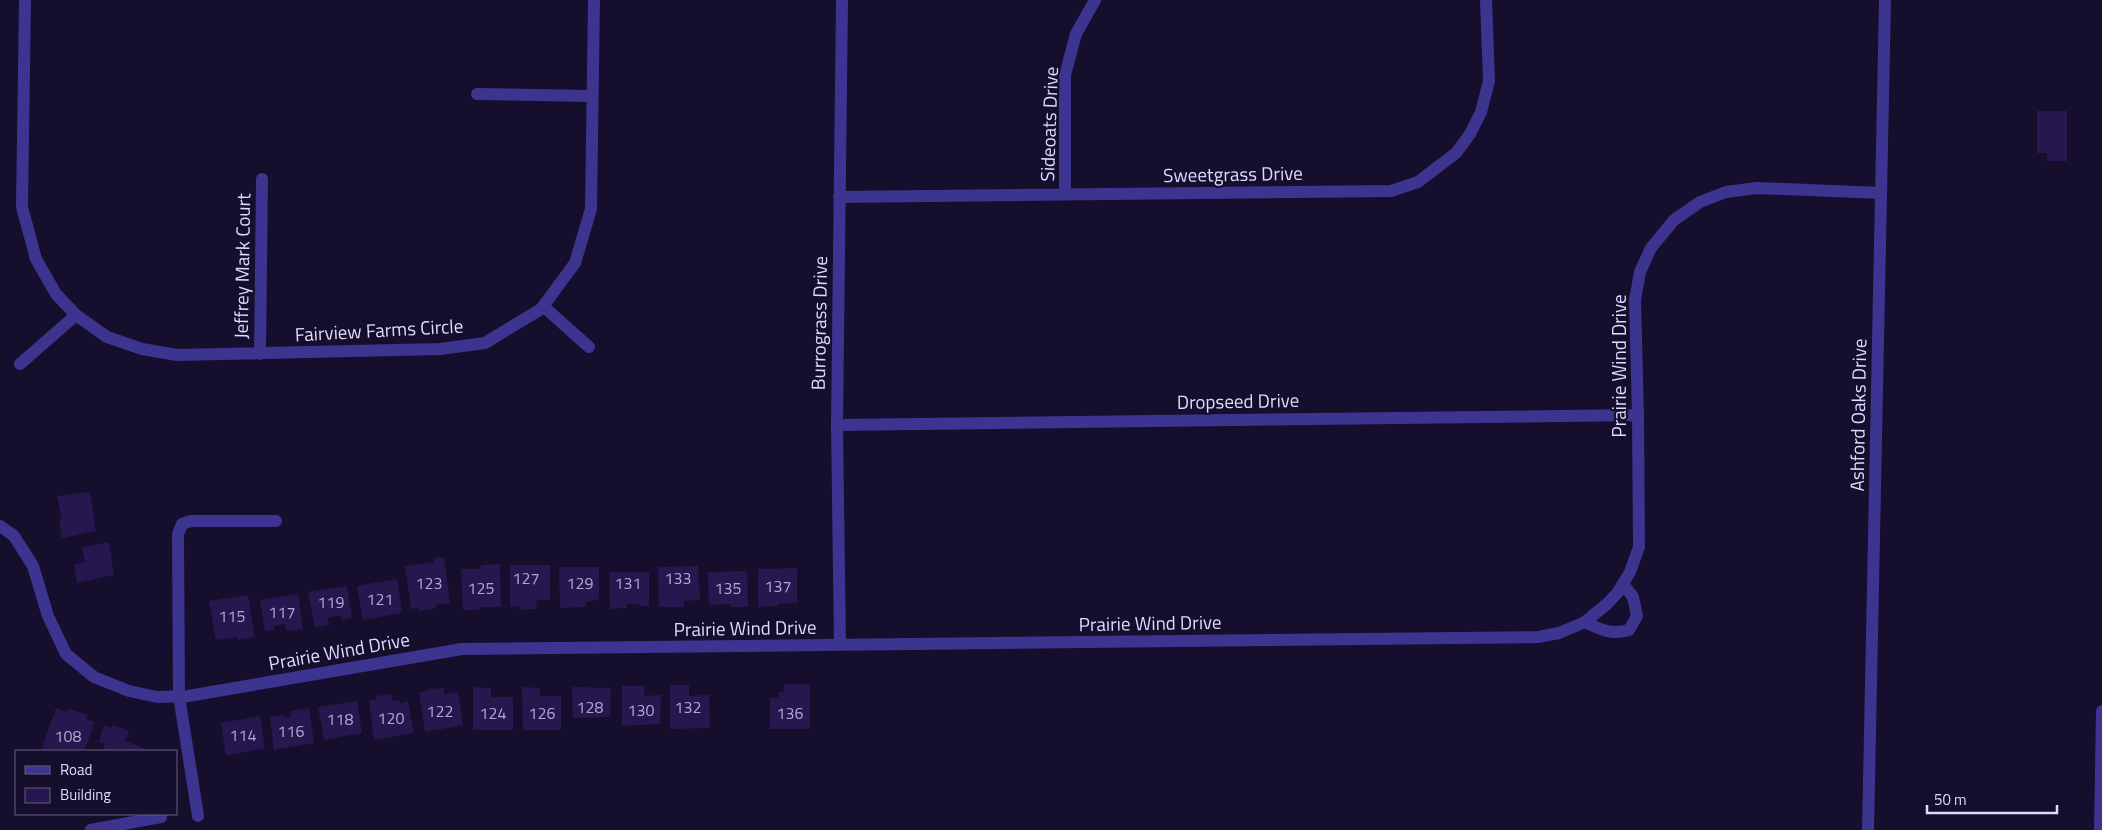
<svg xmlns="http://www.w3.org/2000/svg" width="2102" height="830" font-family="'Titillium Web',sans-serif">
<style>
.building{fill:#26184f}
.lines{fill:none;stroke-linecap:round;stroke-linejoin:round}
.minor{stroke:#3d348f;stroke-width:12}
.labels{text-anchor:middle;stroke-width:4.5;stroke-linejoin:round;paint-order:stroke}
.number-label{font-size:16px;fill:#b1a8d3}
.street-label{font-size:19px;fill:#dfd8ff;stroke:#150e2c}
</style>
<rect width="100%" height="100%" fill="#150e2c"/>
<!-- building -->
<path class="building" d="M2037,111H2067V161H2047V153H2037Z
M90,492L96,531L62,538L59,519H62L57,496Z
M109,542L114,575L77,583L74,565L85,562L82,547Z
M444,557L450,603L436,605L437,608L419,611V608L411,609L405,566L434,562L433,558Z
M500,564L501,607H480L479,610H463L461,569H480L481,565Z
M510,565H550V600H537L536,609L519,610V606L510,607Z
M698,566L700,600L684,601V607H659L658,567Z
M559,567H599V599L586,602V607L560,608Z
M797,568V603L778,604V606L758,607V569Z
M747,571L748,607H730V604L709,605L708,572Z
M609,572H649V606H639V604H627V608L610,609Z
M397,579L402,613L363,620L357,586Z
M347,586L352,618L341,620V615L328,618L329,625L315,628L308,592Z
M298,594L303,629L287,631L285,624L274,626V630L265,631L260,600Z
M248,595L255,637L238,640V637L216,640L209,601Z
M784,684H810V729H770V698L779,697V692L784,691Z
M670,685H689V696L709,695L710,728L670,729Z
M622,686H645L644,696L661,695L660,724L622,726Z
M473,687L491,688V697H513V730H473Z
M522,687L540,688V696H561V730H523Z
M572,687L611,688L610,717L573,718Z
M444,688V694L458,692L463,725L425,732L419,692L427,691L426,689Z
M392,694L393,701L399,700L400,703L408,701L414,733L374,740L369,701L376,699V696Z
M357,701L362,733L324,740L318,707Z
M56,708L67,712L68,708L88,715L86,719L95,722L84,751H41Z
M309,708L314,743L274,750L270,717L284,715L285,718L291,717V711Z
M260,716L265,748L226,756L221,723Z
M104,725L112,728L113,725L129,731L125,741L146,749L145,751H102L105,744L99,742Z"/>
<g class="lines">
<!-- minor -->
<path class="minor" d="M25,0L22,207L36,259L56,294L76,315L107,337L142,349L177,355L440,349L485,343L541,309L575,263L591,209L594,0
M477,94L592,96
M1065,194V75L1076,34L1095,0
M839,197L1391,191L1418,182L1456,153L1470,134L1481,112L1489,81L1486,0
M543,306L589,347
M260,354L262,179
M20,364L76,315
M837,425L1638,415
M0,526L14,536L33,566L48,616L66,654L94,677L129,691L157,697L188,696L462,649L1538,637L1559,633L1585,622L1608,603L1618,592L1630,572L1639,547L1638,415L1635,300L1640,272L1651,248L1674,220L1700,202L1726,192L1757,188L1881,193
M1585,622C1601,630 1611,635 1629,630L1637,616L1633,597L1623,584
M840,645L837,425L842,0
M198,816L179,696L178,534L182,524L191,521H276
M91,830L161,817
M1868,830L1885,0
M2100,830L2102,711"/>
</g>
<g class="labels">
<!-- number labels -->
<g class="number-label">
<text x="526" y="584">127</text>
<text x="678" y="584">133</text>
<text x="429" y="589">123</text>
<text x="580" y="589">129</text>
<text x="628" y="589">131</text>
<text x="778" y="592">137</text>
<text x="481" y="594">125</text>
<text x="728" y="594">135</text>
<text x="380" y="605">121</text>
<text x="331" y="608">119</text>
<text x="282" y="618">117</text>
<text x="232" y="622">115</text>
<text x="590" y="713">128</text>
<text x="688" y="713">132</text>
<text x="641" y="716">130</text>
<text x="440" y="717">122</text>
<text x="493" y="719">124</text>
<text x="542" y="719">126</text>
<text x="790" y="719">136</text>
<text x="391" y="724">120</text>
<text x="340" y="725">118</text>
<text x="291" y="737">116</text>
<text x="243" y="741">114</text>
<text x="68" y="742">108</text>
</g>
<!-- street labels -->
<g class="street-label">
<text transform="translate(1049 124) rotate(-88)" y="7">Sideoats Drive</text>
<text transform="translate(1233 174) rotate(-1)" y="7">Sweetgrass Drive</text>
<text transform="translate(242 266) rotate(-89)" y="7">Jeffrey Mark Court</text>
<text transform="translate(819 323) rotate(-89)" y="7">Burrograss Drive</text>
<text transform="translate(379 330) rotate(-3)" y="7">Fairview Farms Circle</text>
<text transform="translate(1619 366) rotate(-90)" y="7">Prairie Wind Drive</text>
<text transform="translate(1238 401) rotate(-1)" y="7">Dropseed Drive</text>
<text transform="translate(1858 415) rotate(-89)" y="7">Ashford Oaks Drive</text>
<text transform="translate(1150 623) rotate(-1)" y="7">Prairie Wind Drive</text>
<text transform="translate(745 628) rotate(-1)" y="7">Prairie Wind Drive</text>
<text transform="translate(339 651) rotate(-10)" y="7">Prairie Wind Drive</text>
</g>
</g>
<!-- legend -->
<rect x="15" y="750" width="162" height="65" fill="#150e2c" stroke="#665f80"/>
<rect x="25" y="766" width="25" height="8" fill="#3d348f" stroke="#665f80"/>
<text x="60" y="775" font-size="15" fill="#dfd8ff">Road</text>
<rect x="25" y="788" width="25" height="15" fill="#26184f" stroke="#665f80"/>
<text x="60" y="800" font-size="15" fill="#dfd8ff">Building</text>
<!-- scale -->
<path d="M1927 805v8h130v-8" fill="none" stroke="#dfd8ff" stroke-width="2.5"/>
<text x="1934" y="805" font-size="15" fill="#dfd8ff" stroke="#150e2c" stroke-width="4" paint-order="stroke">50 m</text>
</svg>
